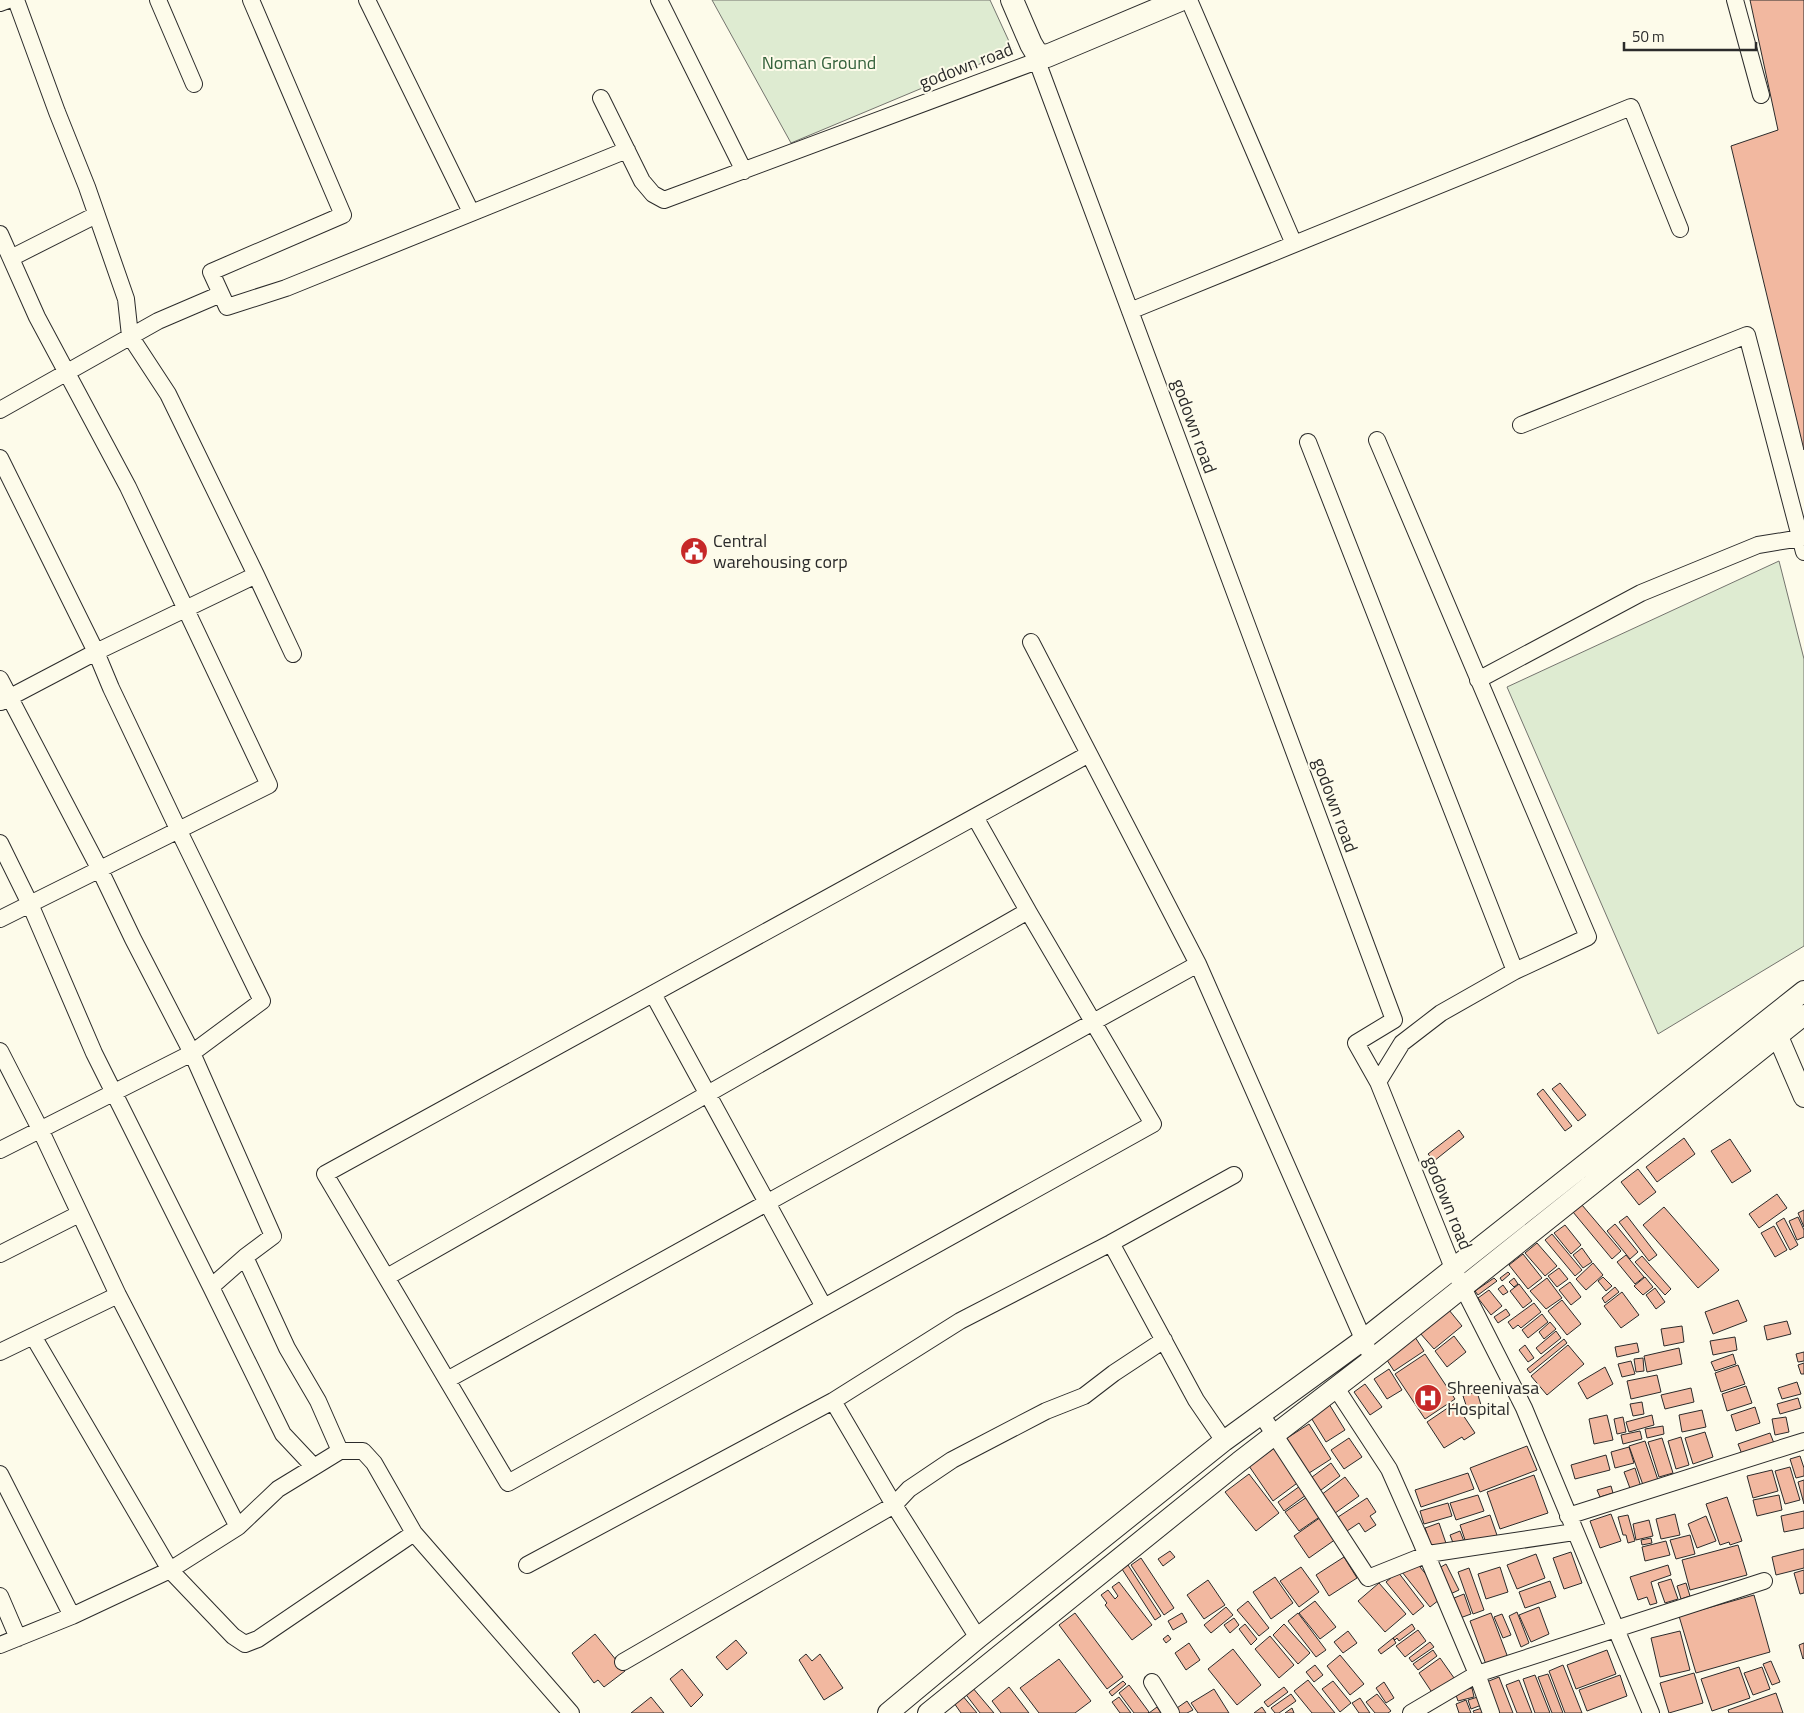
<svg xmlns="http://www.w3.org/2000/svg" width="1804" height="1713" font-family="'Titillium Web',sans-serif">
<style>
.green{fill:#deebd1;stroke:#74746e}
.building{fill:#f2b8a0;stroke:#2b2b2b}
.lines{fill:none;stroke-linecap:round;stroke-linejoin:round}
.minor-casing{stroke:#2b2b2b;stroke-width:18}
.tertiary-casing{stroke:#2b2b2b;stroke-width:22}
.secondary-casing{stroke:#2b2b2b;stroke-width:24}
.minor{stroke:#fdfbea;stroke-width:16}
.tertiary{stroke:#fdfbea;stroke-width:20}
.secondary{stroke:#fdfbea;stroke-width:22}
.labels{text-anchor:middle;stroke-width:4;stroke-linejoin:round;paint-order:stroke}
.park-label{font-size:18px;fill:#34623c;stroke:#fdfbea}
.street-label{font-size:18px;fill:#2b2b2b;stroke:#fdfbea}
.poi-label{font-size:18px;fill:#2b2b2b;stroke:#fdfbea;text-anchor:start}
</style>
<rect width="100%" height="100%" fill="#fdfbea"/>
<!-- green -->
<path class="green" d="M712,0H990L1013,50L791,143Z
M1779,561L1804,659V946L1658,1034L1507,687Z"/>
<!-- building -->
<path class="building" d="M1750,0H1804V450L1731,146L1778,130Z
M1560,1083L1586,1115L1578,1121L1552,1089Z
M1543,1089L1572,1126L1565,1131L1537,1094Z
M1459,1130L1464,1137L1434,1161L1428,1154Z
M1684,1138L1695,1154L1657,1182L1646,1167Z
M1730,1139L1751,1171L1732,1183L1711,1151Z
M1638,1169L1656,1192L1639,1205L1621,1182Z
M1777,1194L1787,1208L1759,1228L1749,1214Z
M1582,1205L1621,1251L1612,1259L1573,1212Z
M1664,1207L1719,1270L1698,1288L1643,1225Z
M1804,1210V1227L1798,1213Z
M1627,1216L1657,1255L1649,1261L1619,1222Z
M1798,1217L1804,1230V1237L1797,1240L1789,1221Z
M1784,1218L1798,1245L1790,1250L1776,1223Z
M1615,1224L1638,1252L1630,1259L1607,1231Z
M1565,1225L1581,1245L1571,1254L1554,1233Z
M1774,1226L1787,1250L1775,1257L1761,1233Z
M1552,1234L1582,1270L1575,1276L1545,1240Z
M1537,1243L1557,1266L1545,1276L1525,1253Z
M1582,1248L1592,1262L1583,1268L1573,1255Z
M1523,1254L1542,1278L1528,1289L1509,1265Z
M1626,1255L1644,1277L1635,1284L1617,1262Z
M1642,1256L1671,1289L1665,1295L1635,1262Z
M1593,1263L1603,1275L1586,1290L1576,1279Z
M1559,1268L1568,1279L1557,1287L1548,1276Z
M1508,1272L1510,1274L1502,1281L1500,1278Z
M1603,1277L1612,1286L1606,1291L1598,1281Z
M1645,1277L1653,1287L1643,1295L1634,1286Z
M1494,1278L1497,1281L1478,1295L1475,1291Z
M1514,1278L1518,1284L1514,1287L1509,1282Z
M1547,1278L1562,1298L1546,1309L1530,1291Z
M1570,1282L1581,1297L1571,1305L1559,1290Z
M1519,1284L1532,1301L1523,1308L1510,1291Z
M1503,1285L1508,1292L1503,1295L1498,1289Z
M1615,1287L1619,1292L1605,1303L1602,1298Z
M1655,1288L1665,1302L1656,1309L1646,1295Z
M1489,1290L1502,1306L1491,1315L1478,1298Z
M1622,1292L1639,1315L1621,1328L1604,1306Z
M1562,1300L1581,1324L1567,1335L1548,1311Z
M1738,1300L1747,1321L1713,1334L1705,1312Z
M1534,1303L1541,1312L1521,1328L1518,1325L1513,1329L1508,1322Z
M1506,1309L1510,1315L1498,1323L1494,1317Z
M1449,1310L1462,1326L1434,1349L1420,1333Z
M1542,1314L1548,1322L1528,1338L1522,1330Z
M1787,1321L1791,1334L1767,1340L1764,1326Z
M1550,1322L1556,1329L1544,1339L1539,1332Z
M1682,1326L1684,1342L1664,1346L1661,1329Z
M1556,1331L1561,1338L1541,1354L1536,1348Z
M1454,1336L1466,1352L1447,1367L1435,1351Z
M1415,1337L1424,1351L1394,1371L1385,1357Z
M1735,1337L1737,1350L1713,1355L1710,1341Z
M1564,1339L1567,1343L1530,1373L1527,1369Z
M1637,1343L1639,1352L1617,1357L1615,1347Z
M1525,1345L1534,1358L1528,1362L1519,1350Z
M1568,1345L1584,1364L1547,1395L1531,1376Z
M1679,1348L1682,1364L1647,1372L1644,1356Z
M1804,1352V1361L1798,1362L1796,1354Z
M1425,1354L1455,1399L1425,1419L1395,1374Z
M1733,1354L1736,1364L1715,1371L1711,1362Z
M1643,1358L1644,1371L1636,1372L1634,1359Z
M1631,1361L1635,1374L1622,1377L1618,1364Z
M1804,1363V1374H1801L1798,1365Z
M1738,1365L1745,1384L1721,1392L1715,1373Z
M1605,1367L1613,1384L1587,1399L1578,1383Z
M1389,1369L1402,1390L1387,1399L1374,1379Z
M1657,1375L1661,1392L1631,1399L1627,1381Z
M1797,1382L1801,1394L1782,1399L1778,1388Z
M1365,1384L1382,1407L1370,1415L1354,1392Z
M1746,1386L1752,1403L1727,1411L1722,1394Z
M1691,1388L1694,1402L1665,1409L1661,1395Z
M1477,1392L1481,1405L1467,1408L1463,1396Z
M1798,1398L1801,1408L1780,1414L1777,1404Z
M1642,1402L1644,1414L1633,1416L1630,1404Z
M1455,1403L1475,1433L1464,1440L1462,1437L1444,1448L1427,1422Z
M1329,1404L1345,1430L1326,1442L1310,1416Z
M1755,1407L1760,1423L1736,1431L1731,1415Z
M1702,1410L1706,1427L1682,1432L1679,1415Z
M1607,1415L1613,1440L1594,1444L1589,1419Z
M1652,1415L1654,1425L1629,1432L1626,1422Z
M1623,1417L1626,1432L1617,1434L1614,1419Z
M1786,1417L1789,1432L1775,1435L1772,1419Z
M1309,1424L1331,1459L1306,1475L1284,1440Z
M1663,1426L1664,1434L1647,1438L1645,1429Z
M1640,1431L1642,1439L1623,1444L1621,1435Z
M1705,1432L1713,1457L1693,1464L1685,1438Z
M1770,1433L1777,1451L1745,1462L1738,1444Z
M1681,1437L1689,1465L1676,1469L1668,1441Z
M1349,1438L1362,1457L1344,1469L1331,1450Z
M1662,1438L1673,1473L1659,1477L1648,1442Z
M1645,1441L1658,1480L1643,1485L1629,1446Z
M1527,1446L1537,1470L1480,1492L1470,1468Z
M1276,1447L1300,1481L1273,1501L1249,1466Z
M1629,1447L1634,1463L1615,1468L1611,1452Z
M1606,1455L1610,1470L1575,1479L1571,1465Z
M1800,1456L1804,1468V1476L1796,1478L1790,1459Z
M1331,1463L1340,1476L1317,1493L1308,1480Z
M1790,1467L1800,1500L1785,1504L1775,1471Z
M1635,1468L1641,1487L1631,1491L1624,1472Z
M1772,1470L1778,1491L1753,1498L1747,1476Z
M1468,1473L1474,1489L1421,1507L1415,1490Z
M1249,1474L1279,1513L1256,1531L1225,1492Z
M1534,1475L1548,1513L1500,1529L1487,1492Z
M1345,1477L1359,1496L1331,1516L1317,1498Z
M1804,1480V1504L1798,1482Z
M1300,1486L1306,1495L1284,1511L1278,1502Z
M1611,1486L1613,1493L1600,1497L1597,1490Z
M1478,1495L1484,1511L1456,1520L1450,1503Z
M1779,1495L1782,1510L1757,1516L1753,1500Z
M1307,1497L1321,1516L1299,1531L1285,1512Z
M1727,1497L1742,1541L1730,1545L1729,1542L1720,1545L1706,1504Z
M1367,1498L1376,1512L1370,1516L1376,1525L1365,1532L1359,1523L1341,1535L1332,1521Z
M1448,1503L1452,1516L1424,1524L1420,1511Z
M1804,1511V1528L1784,1532L1781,1516Z
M1611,1514L1621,1541L1600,1548L1590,1521Z
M1675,1514L1680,1535L1661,1539L1656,1519Z
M1490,1515L1499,1541L1469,1552L1460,1525Z
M1628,1515L1635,1541L1628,1543L1626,1535H1623L1618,1517Z
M1706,1516L1716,1541L1697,1548L1688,1524Z
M1321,1517L1336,1539L1309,1558L1294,1536Z
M1649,1520L1653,1536L1636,1540L1633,1524Z
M1439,1523L1448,1549L1434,1554L1425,1528Z
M1460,1531L1465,1544L1455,1548L1450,1535Z
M1690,1535L1695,1554L1676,1559L1670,1540Z
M1651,1538L1652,1543L1642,1545L1641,1540Z
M1666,1541L1670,1555L1645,1561L1642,1547Z
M1738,1545L1747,1575L1690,1590L1682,1560Z
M1804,1549V1568L1776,1575L1772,1557Z
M1170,1551L1175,1557L1163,1566L1158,1559Z
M1571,1552L1582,1583L1564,1589L1553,1558Z
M1536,1554L1545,1578L1517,1589L1507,1565Z
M1344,1557L1357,1578L1329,1596L1316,1575Z
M1141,1558L1174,1608L1164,1615L1131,1565Z
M1415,1561L1444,1596L1430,1607L1402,1572Z
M1446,1564L1459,1590L1446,1596L1434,1571Z
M1128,1565L1161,1616L1155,1620L1122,1569Z
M1668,1565L1671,1575L1651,1582L1657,1603L1650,1605L1647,1597L1638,1600L1630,1577Z
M1301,1567L1319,1592L1299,1607L1280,1581Z
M1500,1567L1508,1592L1486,1599L1478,1574Z
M1469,1568L1484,1610L1473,1614L1458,1572Z
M1804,1570V1593L1800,1594L1794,1573Z
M1398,1572L1424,1606L1413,1615L1386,1582Z
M1275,1577L1293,1603L1271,1619L1253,1592Z
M1671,1579L1678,1599L1665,1603L1658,1583Z
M1208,1580L1225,1605L1204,1619L1187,1595Z
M1550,1581L1556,1597L1525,1608L1519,1592Z
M1119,1582L1152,1625L1132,1640L1105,1605L1107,1603L1101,1595L1108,1590L1115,1599L1118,1596L1112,1587Z
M1379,1583L1406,1614L1385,1632L1358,1601Z
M1686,1583L1690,1596L1681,1599L1677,1586Z
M1464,1594L1471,1614L1460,1618L1454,1598Z
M1754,1595L1770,1652L1696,1673L1679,1616Z
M1248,1601L1269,1628L1259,1636L1237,1610Z
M1315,1601L1336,1627L1320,1639L1299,1613Z
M1226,1607L1233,1615L1211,1633L1204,1625Z
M1539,1607L1549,1634L1531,1642L1519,1615Z
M1517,1612L1529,1643L1521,1647L1509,1616Z
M1075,1613L1123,1677L1107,1689L1059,1625Z
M1182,1613L1187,1622L1173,1630L1168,1621Z
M1298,1613L1326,1650L1316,1657L1288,1621Z
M1491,1613L1510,1663L1488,1670L1470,1621Z
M1502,1614L1511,1635L1503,1638L1494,1617Z
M1234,1618L1239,1625L1230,1633L1224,1625Z
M1245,1624L1257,1639L1251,1645L1239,1629Z
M1284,1624L1310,1653L1298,1664L1273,1635Z
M1412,1624L1415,1629L1399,1641L1397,1638L1395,1640L1393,1638Z
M1418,1630L1426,1641L1405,1657L1396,1646Z
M1348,1631L1357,1643L1343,1653L1334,1642Z
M1680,1631L1690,1670L1660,1677L1651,1638Z
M595,1634L625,1671L604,1687L598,1680L594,1683L572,1653Z
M1168,1635L1171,1639L1166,1643L1163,1639Z
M1270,1636L1294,1665L1279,1678L1255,1649Z
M1393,1638L1396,1643L1381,1654L1378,1650Z
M736,1640L747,1653L727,1670L716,1657Z
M1430,1642L1434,1647L1412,1662L1409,1658Z
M1189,1643L1200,1660L1186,1670L1175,1653Z
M1804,1643V1658L1803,1659L1799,1645Z
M1233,1649L1261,1685L1237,1705L1208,1669Z
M1433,1650L1437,1656L1418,1670L1413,1664Z
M1607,1650L1616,1674L1576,1689L1567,1665Z
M806,1654L812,1661L820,1654L843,1688L824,1700L799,1660Z
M1340,1655L1364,1684L1350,1695L1327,1666Z
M1440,1658L1459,1685L1437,1700L1419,1673Z
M1059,1659L1091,1701L1075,1713H1039L1020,1688Z
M1771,1661L1780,1682L1772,1685L1763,1664Z
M1315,1665L1323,1675L1314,1682L1306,1672Z
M1563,1665L1582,1713H1565L1549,1671Z
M1739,1667L1750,1698L1712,1711L1701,1679Z
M1762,1667L1770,1689L1753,1695L1744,1673Z
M682,1669L703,1695L691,1707L670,1679Z
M1694,1673L1703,1703L1669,1713L1660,1683Z
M1548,1674L1563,1713H1552L1538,1677Z
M1535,1675L1550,1713H1535L1523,1679Z
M1620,1675L1627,1696L1587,1711L1579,1690Z
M1499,1677L1513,1713H1496L1484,1683Z
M1308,1680L1335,1713H1312L1294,1691Z
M1519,1680L1532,1713H1517L1506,1685Z
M1123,1681L1126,1684L1112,1696L1109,1692Z
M1333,1681L1351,1703L1340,1712L1322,1689Z
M1384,1682L1394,1698L1386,1703L1376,1688Z
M1129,1685L1149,1712L1148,1713H1134L1119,1693Z
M972,1687L994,1713H980L964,1692Z
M1009,1687L1029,1713H1001L992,1701Z
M1284,1687L1288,1692L1268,1707L1264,1702Z
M1472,1688L1474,1697L1458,1701L1455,1692Z
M1214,1689L1229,1713H1198L1191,1703Z
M1776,1693L1783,1713H1729L1728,1710Z
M1291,1694L1296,1701L1279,1713H1275L1271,1708Z
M1377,1694L1391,1711L1388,1713H1375L1366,1702Z
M962,1695L977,1713H961L954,1703Z
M1484,1695L1487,1703L1471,1709L1468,1700Z
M651,1697L664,1713H631Z
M1119,1697L1131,1713H1120L1112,1702Z
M1360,1698L1370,1713H1359L1352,1703Z
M1466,1700L1471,1713H1459L1456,1704Z
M1187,1701L1193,1710L1187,1713H1176L1174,1710Z
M1488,1706L1491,1713H1474L1473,1711Z
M1157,1707L1161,1713H1149Z
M1262,1707L1266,1713H1254Z
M1292,1708L1294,1713H1285Z"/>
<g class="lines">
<!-- minor casing -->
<g class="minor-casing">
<path id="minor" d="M16,0L57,112L87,187L126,299L130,336L168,394L256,575L293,654
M158,0L194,84
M251,0L343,215L211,272L227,307L286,288L627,150
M367,0L471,212
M659,0L744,171
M1189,0L1294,244
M1735,0L1761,95
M0,3L8,0
M601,98L642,181L653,194L664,200L1037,61L1394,1020L1356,1043L1378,1082L1453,1268L1524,1408L1651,1713
M0,234L37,317L128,487L269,785L30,904L0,843
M11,258L96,215
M1130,311L1631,107L1680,229
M0,410L158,321L221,294
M1521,425L1747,335L1804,552
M1377,440L1588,937L1515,971L1441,1013L1402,1043L1378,1082
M1308,442L1515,971
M0,458L96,652L111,688L178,829L262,1001L192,1053L273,1236L245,1257L287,1348L318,1401L340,1451H363L374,1463L414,1533L571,1713
M1031,642L1198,964L1368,1350
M0,679L99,868L133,939L192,1053L0,1150
M1478,680L1641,593L1758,545L1801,538
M1,702L96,652L256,575
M975,817L1028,911
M0,919L30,904L94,1053L211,1287L283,1434L314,1467L340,1451
M653,994L824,1307
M0,1051L40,1129L118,1295L238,1527L170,1570L72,1616L0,1645
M1111,1243L1234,1175
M0,1254L79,1214
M387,1277L1028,911L1153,1124L508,1483L325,1174L1089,754
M211,1287L245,1257
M33,1336L170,1570L233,1636L245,1644L258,1639L414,1533
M0,1352L118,1295
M447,1380L1198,964
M1336,1388L1389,1469L1420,1539L1477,1674L1491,1713
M833,1401L960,1321L1111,1243L1196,1400L1224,1441
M1261,1414L1368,1578L1428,1554L1574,1532
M0,1474L72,1616
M1568,1516L1804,1441
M238,1527L278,1489L314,1467
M527,1565L833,1401L894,1505L978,1638
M0,1596L18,1638
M623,1662L894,1505L909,1489L952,1460L1046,1411L1084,1396L1114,1373L1164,1340
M1152,1682L1171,1713
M1411,1713L1477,1674L1764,1581"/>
</g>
<!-- tertiary casing -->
<g class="tertiary-casing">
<path id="tertiary" d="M1773,1025L1804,1097
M888,1713L978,1638L1224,1441L1363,1340L1804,991
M928,1713L1239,1462L1373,1359L1804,1015"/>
</g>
<!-- secondary casing -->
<g class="secondary-casing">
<path id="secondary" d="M1012,0L1031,44L1037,54L1047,56L1180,0"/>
</g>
<!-- minor -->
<use href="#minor" class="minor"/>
<!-- tertiary -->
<use href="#tertiary" class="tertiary"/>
<!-- secondary -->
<use href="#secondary" class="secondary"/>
</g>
<!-- icons -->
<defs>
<g id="civic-disc" transform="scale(1.4375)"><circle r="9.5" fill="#c62828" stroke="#fdfbea"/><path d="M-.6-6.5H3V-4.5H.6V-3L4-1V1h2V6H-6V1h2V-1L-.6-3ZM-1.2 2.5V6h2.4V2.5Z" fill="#fff"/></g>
<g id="hospital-disc" transform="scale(1.4375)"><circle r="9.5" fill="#c62828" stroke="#fdfbea"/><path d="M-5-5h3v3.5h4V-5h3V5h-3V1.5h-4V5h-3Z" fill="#fff"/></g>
</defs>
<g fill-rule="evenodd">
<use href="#civic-disc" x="694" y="551"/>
<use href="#hospital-disc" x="1428" y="1398"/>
</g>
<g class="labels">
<!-- park labels -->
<g class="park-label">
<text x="819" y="69">Noman Ground</text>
</g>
<!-- street labels -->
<g class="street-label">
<text transform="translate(966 66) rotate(-21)" y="6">godown road</text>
<text transform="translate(1194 426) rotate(70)" y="6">godown road</text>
<text transform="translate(1335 805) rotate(70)" y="6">godown road</text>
<text transform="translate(1448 1203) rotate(68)" y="6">godown road</text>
</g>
<!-- poi labels -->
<g class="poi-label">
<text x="713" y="547">Central<tspan x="713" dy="21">warehousing corp</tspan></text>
<text x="1447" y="1394">Shreenivasa<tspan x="1447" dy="21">Hospital</tspan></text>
</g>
</g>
<!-- scale -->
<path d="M1624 42v8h132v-8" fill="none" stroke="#2b2b2b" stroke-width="2.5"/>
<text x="1632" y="42" font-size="15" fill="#2b2b2b" stroke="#fdfbea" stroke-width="4" paint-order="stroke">50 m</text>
</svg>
